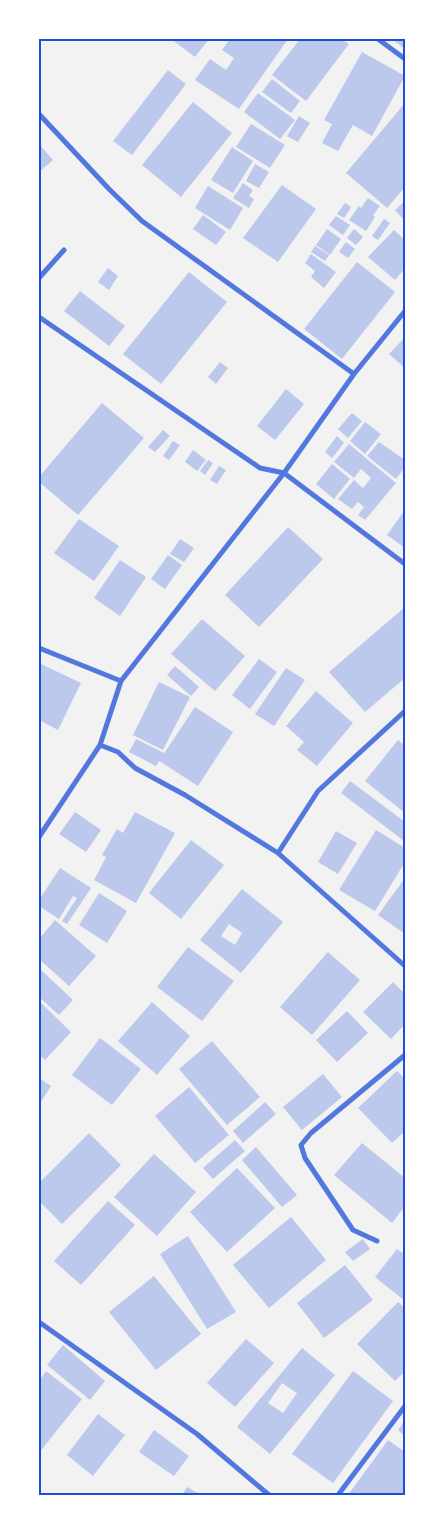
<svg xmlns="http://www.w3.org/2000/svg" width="444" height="1534" font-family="Karla,sans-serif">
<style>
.building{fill:#bdc9ec;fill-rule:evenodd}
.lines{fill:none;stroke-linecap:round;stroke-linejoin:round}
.minor{stroke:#5277de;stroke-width:5}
.neatline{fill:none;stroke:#1d4ed8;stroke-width:2}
</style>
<rect width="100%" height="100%" fill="#f2f2f2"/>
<!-- building -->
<path class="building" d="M171,39H209L195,57Z
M230,39H288L239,109L195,80L210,59L226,70L234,58L222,50Z
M300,39H341L349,44L306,101L272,75Z
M392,39H405V49Z
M362,52L405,76L372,136L353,125L338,151L322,143L332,124L324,120Z
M168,70L186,84L132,155L113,141Z
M272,79L300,101L291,113L262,92Z
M258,93L295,120L280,139L244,112Z
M193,102L232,133L181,197L142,165Z
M405,103V187L387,208L346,173Z
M299,116L310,123L298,142L287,136Z
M251,124L285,145L270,168L236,147Z
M39,144L53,160L39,172Z
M232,147L253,161L233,193L211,180Z
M255,164L269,172L259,188L246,181Z
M243,183L253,190L249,196L254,199L249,208L233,198Z
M282,185L316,209L278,262L243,238Z
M208,186L243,208L230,230L195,208Z
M368,198L380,206L373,215L375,217L366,231L349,220L359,206L361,208Z
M405,201V221L395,210Z
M345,203L351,207L344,218L337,214Z
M203,215L226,232L216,245L193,229Z
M336,216L350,225L343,235L329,225Z
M384,219L390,223L378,240L372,236Z
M327,229L341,239L330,255L316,245Z
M354,229L363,237L356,245L347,238Z
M394,230L405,240V268L395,280L368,257Z
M346,242L355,249L348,258L339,252Z
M315,246L329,255L325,261L311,252Z
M311,254L336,272L324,288L311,277L315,271L305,263Z
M357,262L395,292L342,359L304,329Z
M108,268L118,276L109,290L98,282Z
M189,272L227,302L161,384L123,354Z
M80,291L125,326L109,346L64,311Z
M405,337V368L389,354Z
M220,362L228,368L216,384L208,377Z
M286,389L304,404L275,440L257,426Z
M102,403L144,438L78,515L39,482V477Z
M352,413L362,421L348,438L338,429Z
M365,422L381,434L365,454L350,441Z
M163,430L170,436L155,452L148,447Z
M337,436L344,443L332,458L325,452Z
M173,441L180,445L169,460L163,456Z
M379,442L405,460V467L396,479L367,456Z
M349,444L396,483L365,520L358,515L364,507L358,502L352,509L338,499L354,480L363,488L371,478L361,469L354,478L334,462Z
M193,450L206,460L197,471L185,462Z
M208,460L213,463L205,475L200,471Z
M332,464L350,479L334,499L316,484Z
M219,466L226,470L217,484L210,480Z
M405,510V548L387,535Z
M79,519L119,546L94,581L54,553Z
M288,527L323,559L259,627L225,595Z
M180,539L194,548L184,562L170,554Z
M168,555L182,565L165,589L151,579Z
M120,560L146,577L120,616L94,598Z
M405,607V678L365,712L329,672Z
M202,619L245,656L215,691L171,654Z
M259,659L277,672L250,709L232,695Z
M39,663L81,683L58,730L39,720Z
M175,666L199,687L191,696L167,675Z
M286,668L305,680L274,726L255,714Z
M159,682L190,697L163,750L133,735Z
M316,691L353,723L317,766L297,750L304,742L286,726Z
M195,707L233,732L198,786L159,761Z
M136,739L164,753L156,766L129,752Z
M398,740L405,746V813L365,781Z
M350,781L405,822L404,841L341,793Z
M75,812L101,830L86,852L59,834Z
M135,812L175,833L136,903L94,880L106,857L102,855L117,829L123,833Z
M376,830L405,848V862L375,911L339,890Z
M336,831L357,843L338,874L318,862Z
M191,840L224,865L181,919L149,893Z
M60,868L91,888L67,924L62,921L77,898L73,896L59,919L39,906V900Z
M405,878V934L378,915Z
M242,889L283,922L241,973L200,940ZM229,924L242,933L235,945L221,936Z
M99,893L127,911L107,943L79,925Z
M55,920L96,956L69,986L39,959V939Z
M188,947L234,981L202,1021L157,987Z
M328,952L360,980L312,1035L280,1007Z
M39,968L73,1000L59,1015L39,997Z
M393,982L405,994V1024L391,1039L363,1012Z
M39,1001L71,1032L45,1060L39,1054Z
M152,1002L190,1036L157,1075L118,1041Z
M347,1011L368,1033L337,1062L316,1040Z
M100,1038L141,1069L112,1105L72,1075Z
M212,1041L260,1097L227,1125L179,1069Z
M397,1071L405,1079V1131L392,1143L358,1108Z
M323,1074L342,1097L302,1130L283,1107Z
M39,1078L51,1086L39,1105Z
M189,1087L229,1135L195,1163L155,1116Z
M265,1102L276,1114L243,1143L233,1131Z
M89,1133L121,1165L62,1224L39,1201V1183Z
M235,1140L245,1151L213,1179L203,1168Z
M362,1143L405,1178V1206L392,1223L334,1175Z
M256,1147L297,1195L282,1207L242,1160Z
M154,1154L196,1192L157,1236L114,1197Z
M237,1168L275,1208L227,1252L190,1212Z
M108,1201L135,1225L81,1285L54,1261Z
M291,1217L326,1260L269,1308L233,1265Z
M188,1236L236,1312L207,1329L160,1254Z
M363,1239L370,1249L353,1261L345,1252Z
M397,1249L405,1255V1301L375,1277Z
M345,1265L373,1300L324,1338L297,1303Z
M154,1276L201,1334L156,1370L109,1312Z
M398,1302L405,1308V1371L395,1381L357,1344Z
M246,1339L274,1363L235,1407L207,1383Z
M63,1345L105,1381L90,1400L47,1365Z
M302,1348L335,1375L270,1454L237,1427ZM282,1383L297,1393L283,1413L268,1403Z
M46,1371L82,1399L39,1453V1381Z
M353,1371L393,1401L333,1483L292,1454Z
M98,1414L125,1435L93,1476L67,1455Z
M405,1420V1436L398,1430Z
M154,1430L189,1456L174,1476L139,1452Z
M388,1440L405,1452V1495H348Z
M187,1487L201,1495H182Z"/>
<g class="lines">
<!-- minor -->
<path class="minor" d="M378,39L405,59
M39,114L109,189L142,221L354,374
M39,278L64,250
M39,317L260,468L284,473L405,564
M39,648L121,681
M100,745L118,752L135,768L185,795L278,853L405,966
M39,837L100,745L121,681L284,473L354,374L405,311
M278,853L318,791L405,711
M377,1241L353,1230L305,1158L301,1145L311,1133L405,1055
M39,1322L197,1434L269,1495
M338,1495L405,1406"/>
</g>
<!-- border -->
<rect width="444" height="1534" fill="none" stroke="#ffffff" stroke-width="80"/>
<rect x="40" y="40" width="364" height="1454" class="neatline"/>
</svg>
